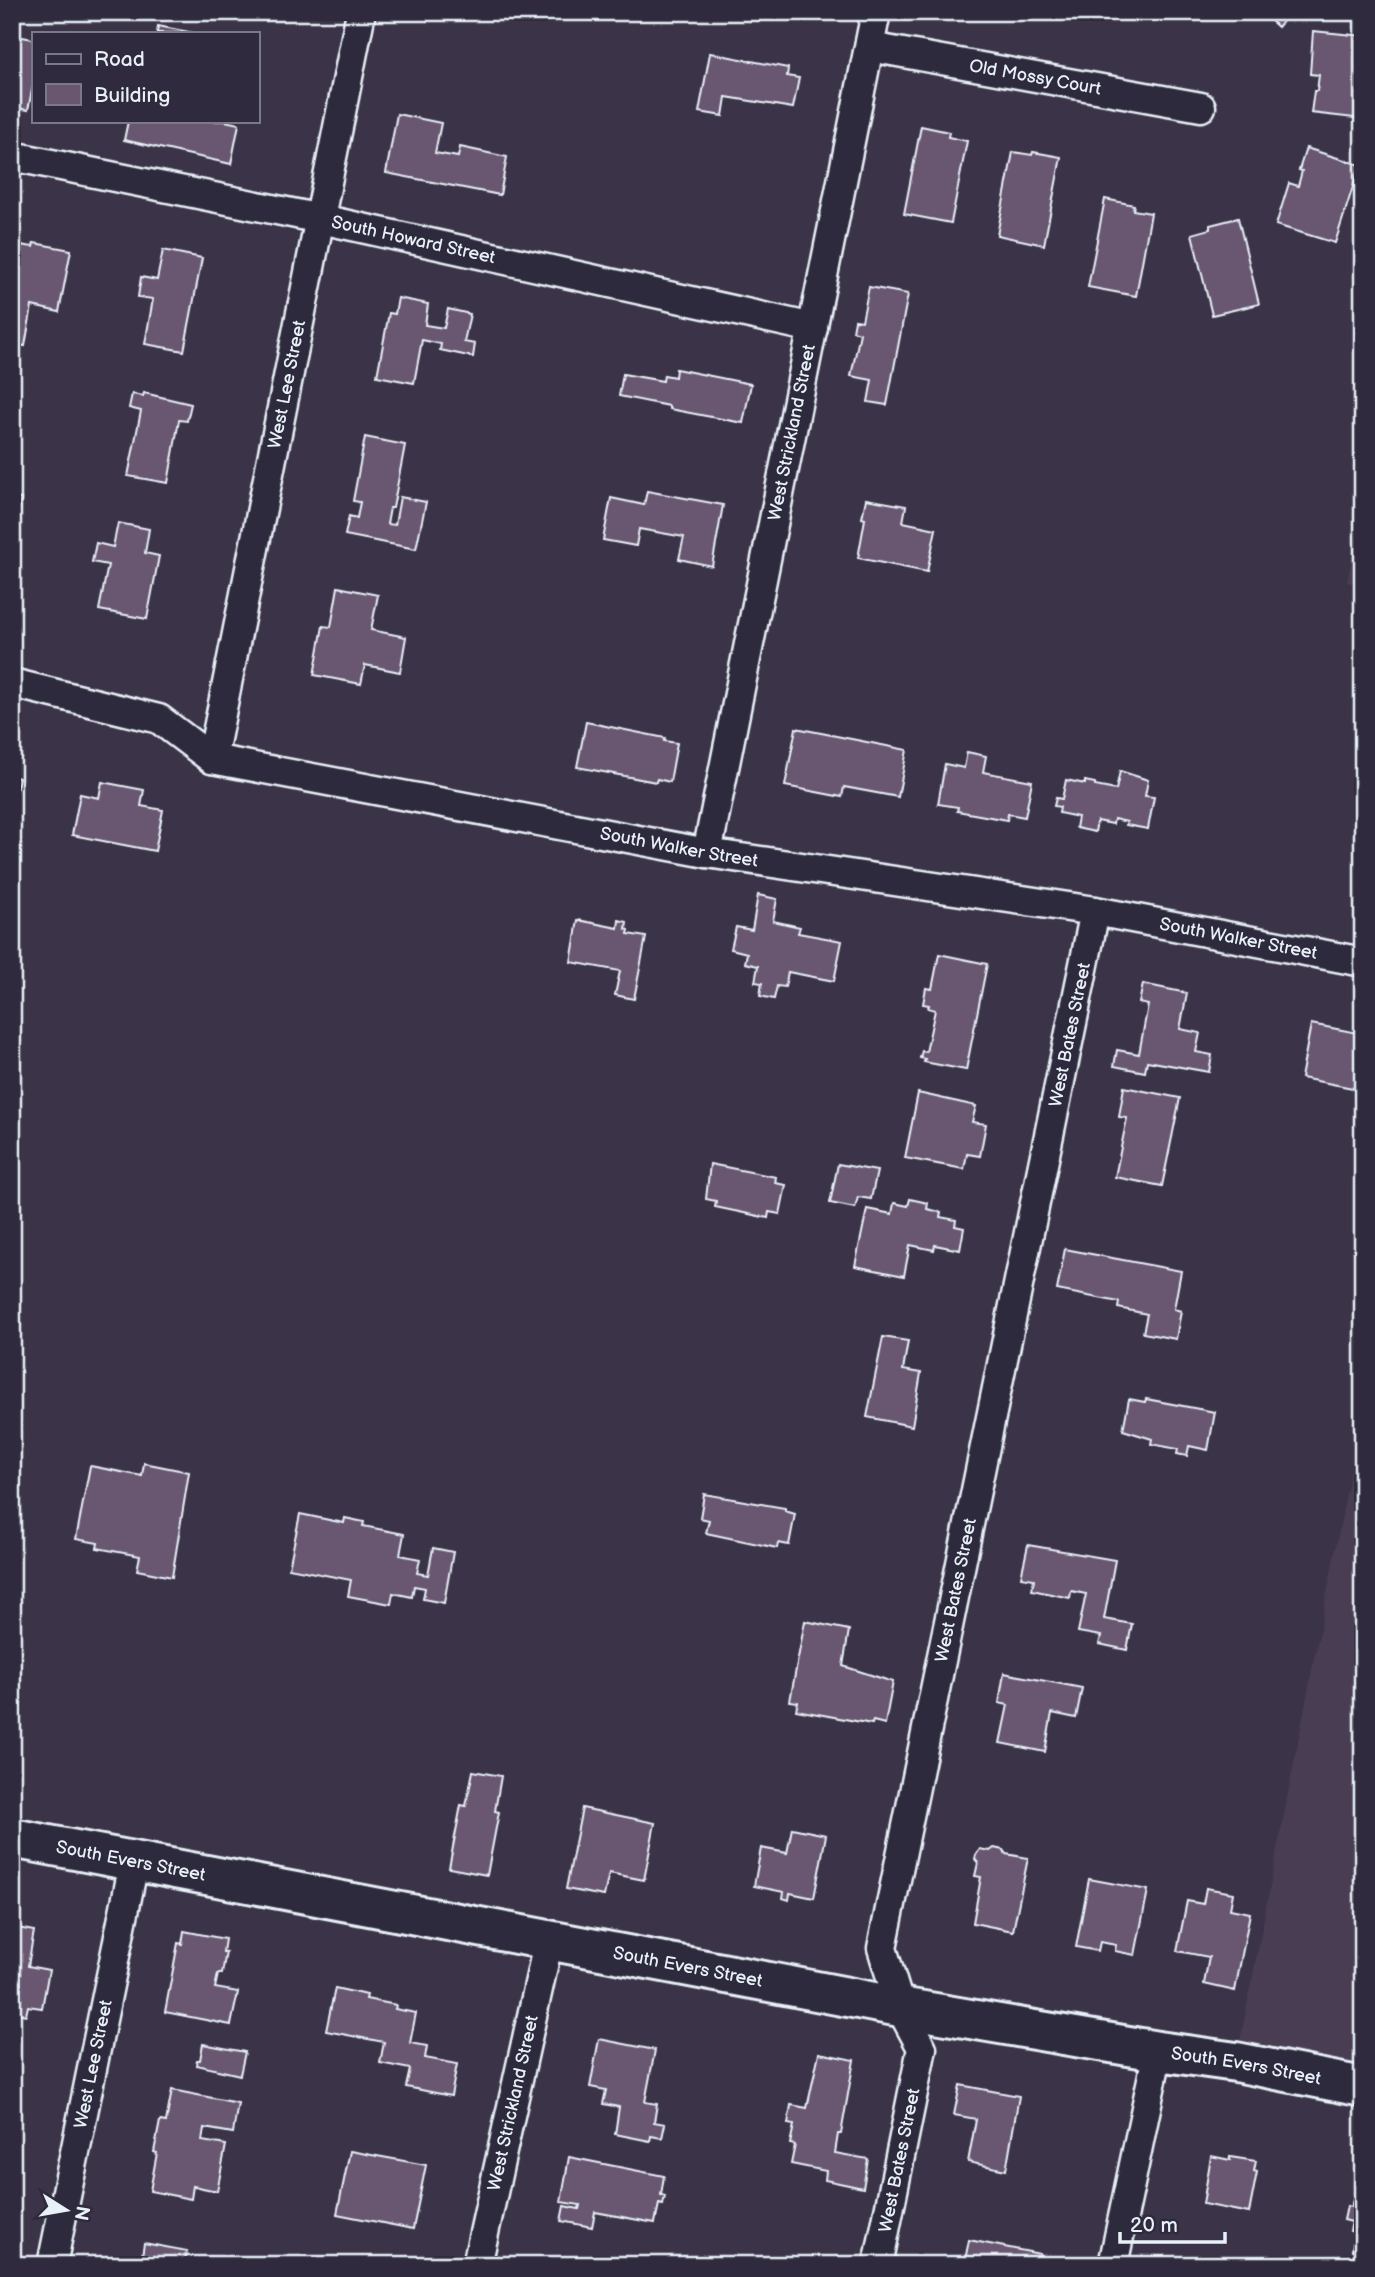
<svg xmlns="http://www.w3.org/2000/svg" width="1375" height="2277" font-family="'Balsamiq Sans',sans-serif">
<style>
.built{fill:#493e53}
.building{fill:#695770;stroke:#e8f1f8;stroke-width:2}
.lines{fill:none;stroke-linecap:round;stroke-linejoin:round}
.street-casing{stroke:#e8f1f8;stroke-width:33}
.secondary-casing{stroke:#e8f1f8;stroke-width:44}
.street{stroke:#2f2a3d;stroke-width:28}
.secondary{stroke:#2f2a3d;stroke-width:38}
.labels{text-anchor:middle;stroke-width:7;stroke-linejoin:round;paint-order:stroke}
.street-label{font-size:18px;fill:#e8f1f8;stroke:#2f2a3d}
</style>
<rect width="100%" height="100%" fill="#3b3347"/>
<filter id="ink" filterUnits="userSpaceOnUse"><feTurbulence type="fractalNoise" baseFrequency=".0143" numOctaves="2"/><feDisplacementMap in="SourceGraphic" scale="14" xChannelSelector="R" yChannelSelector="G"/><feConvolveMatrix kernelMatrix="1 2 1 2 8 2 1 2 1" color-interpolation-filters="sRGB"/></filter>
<g filter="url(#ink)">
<!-- built -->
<path class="built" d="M1363,501V586L1347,582Z
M1363,1407V2087L1236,2062Z"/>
<!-- building -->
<path class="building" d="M1261,12H1291L1278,27Z
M158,26L194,33H157Z
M1313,31L1363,36V119L1311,113L1314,91H1317L1319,75L1310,74Z
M12,35L33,39V85L28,110L12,107Z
M710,53L788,68L787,76L799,78L793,108L726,97L723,116L699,112Z
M397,114L441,123L435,153L458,157L460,147L507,157L500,195L386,173Z
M128,121H225L239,124L231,164L124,140Z
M921,126L949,132L948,137L967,141L951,223L904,214Z
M1306,148L1360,165L1335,243L1276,225L1289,183L1298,186L1302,171L1299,170Z
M1013,152L1032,155L1033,152L1061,157L1044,245L997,235Z
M1105,199L1134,205L1133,210L1151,213L1136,296L1088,287Z
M1238,218L1259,304L1212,315L1192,234L1210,229V225Z
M34,243L71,250L59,312L32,306L25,346L12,344V244L33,247Z
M163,250L202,258L184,351L145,344L153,299L138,297L141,277L157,280Z
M869,287L908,294L887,405L868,402L872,380L851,376L860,333L853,331L855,320L862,321Z
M398,298L428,304L425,325L444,328L448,309L470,314L464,342L475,344L473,357L440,350L441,344L422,340L414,383L377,376L389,313L395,314Z
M676,369L751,384L743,423L669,409V406L619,396L623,374L663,381L664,375L675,377Z
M144,393L191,404L187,421L179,420L168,483L128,476L141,411L129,408L132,394L143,396Z
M365,437L405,445L393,508H390L387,524L395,525L400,497L426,502L416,549L345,535L349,516L357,518L360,502L353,501Z
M647,491L723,505L712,566L679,559L684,537L639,529L636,546L603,540L611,498L644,505Z
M12,497L21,499L15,532L12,531Z
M866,499L906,506L903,522L936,529L927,572L858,558L865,519L862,518Z
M118,523L149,529L145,553L159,556L147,619L99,610L108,565L92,562L96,543L113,547Z
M338,587L378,595L371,630L406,637L400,672L365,665L361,684L314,675L323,626L331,627Z
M586,722L665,738L664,741L677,743L670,782L657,779L656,782L577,767Z
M796,728L907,750L898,797L844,787L842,797L785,786Z
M967,752L986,756L983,772L1032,781L1025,817L1008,814L1007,820L957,811L958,807L938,804L945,764L964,768Z
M1120,771L1148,780L1145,796L1154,797L1148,829L1126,825L1127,822L1114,819L1113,824L1097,821L1095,832L1076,828L1078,817L1059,813L1060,807L1054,806L1056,798L1062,799L1066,780L1085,784V781L1095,783V786L1116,790Z
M12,776L19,778L12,813Z
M102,782L144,790L141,806L163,810L155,851L72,835L80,794L99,798Z
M758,895L777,899L773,921L800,927L798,933L842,941L834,981L788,972L785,987L777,986L774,999L760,996L762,983L755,982L758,966L745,963L747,953L731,949L736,927L752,930Z
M578,920L618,928L619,920L627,922L626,929L629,930L628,934L646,937L634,999L615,995L620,971L571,962Z
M939,954L987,964L966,1070L924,1062L925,1059L920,1058L922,1051L926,1052L935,1010L928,1008L929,1005L923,1004L926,988L932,989Z
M1143,984L1187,993L1180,1029L1200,1033L1196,1052L1212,1055L1209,1072L1147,1061L1145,1072L1114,1066L1117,1050L1139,1054L1148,1005L1139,1003Z
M1311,1024L1363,1034V1083H1359L1358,1089L1301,1078Z
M1124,1087L1180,1098L1162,1186L1115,1177L1127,1118L1119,1117Z
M918,1093L976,1106L972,1122L986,1124L980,1156L967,1154L964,1169L905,1158Z
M710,1164L776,1177L775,1183L786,1185L780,1214L769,1212L768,1218L715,1207L716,1201L706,1199Z
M838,1164L877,1171L871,1199L858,1197L855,1208L830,1203Z
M910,1199L928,1203L927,1209L941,1212L940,1217L956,1220L955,1226L964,1228L960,1250L935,1245L934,1250L910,1245L904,1276L855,1266L867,1209L892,1214L894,1203L908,1206Z
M1065,1249L1181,1271L1174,1309L1181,1311L1176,1339L1143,1333L1147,1314L1118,1308L1119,1302L1057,1290Z
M883,1337L908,1341L903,1370L921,1373L912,1426L867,1417Z
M1129,1399L1145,1402L1146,1399L1215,1412L1208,1450L1189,1446L1187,1456L1177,1454L1178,1449L1151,1444L1152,1439L1123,1430Z
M144,1463L189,1472L172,1577L137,1570L140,1556L97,1548L98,1543L76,1539L90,1466L142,1476Z
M704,1494L785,1508V1511L795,1514L789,1545L778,1543L777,1548L706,1533L709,1520L700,1518Z
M300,1514L344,1523L345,1518L364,1522L363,1526L404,1534L400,1555L420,1559L417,1573L428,1575L433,1548L453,1552L444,1603L423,1599L425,1588L414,1586L412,1597L393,1593L391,1604L348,1596L351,1580L289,1568Z
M1028,1545L1115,1560L1104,1619L1132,1624L1127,1650L1099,1644L1101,1636L1078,1632L1086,1594L1071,1591L1070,1598L1032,1590L1034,1579L1021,1577Z
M805,1621L849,1630L843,1666L893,1682L885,1724L873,1721L872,1724L796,1710L798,1702L790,1701Z
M12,1651H17L12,1676Z
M1004,1673L1082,1688L1076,1718L1052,1713L1045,1752L1000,1743L1008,1705L999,1703Z
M473,1771L501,1776L495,1811L499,1812L487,1875L449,1868L461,1805L466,1806Z
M582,1808L655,1823L644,1880L609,1873L604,1896L566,1889Z
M792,1828L826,1835L814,1898L790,1893L789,1900L783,1898L784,1892L754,1886L761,1848L787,1853Z
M994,1848L1003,1850L1006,1854L1028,1858L1013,1931L973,1923L981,1877L975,1876L978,1863L975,1859L976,1855L980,1849L990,1851Z
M1089,1879L1148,1890L1135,1955L1115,1951L1116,1945L1100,1942L1098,1951L1076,1947Z
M1206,1888L1233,1893L1230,1909L1250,1913L1235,1991L1204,1984L1209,1957L1177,1951L1187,1901L1203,1904Z
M12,1927L34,1931L28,1966L49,1970L42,2008L28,2006L26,2015L18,2013L15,2029L12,2028Z
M184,1931L225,1939L223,1952H226L222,1974H218L215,1988L238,1992L231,2025L165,2012L178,1943L182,1944Z
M335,1988L367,1995L366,1999L396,2005L395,2009L416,2013L410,2043L427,2046L425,2058L457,2064L451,2096L406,2087L410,2069L380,2063L384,2042L326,2031Z
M599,2039L655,2050L645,2102L657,2104L654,2122L665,2124L662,2138L651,2136L650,2141L615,2134L619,2107L603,2104L606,2090L590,2087Z
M203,2044L245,2052L240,2075L196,2065L197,2060H200Z
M819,2053L854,2060L841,2134H838L835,2153L868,2159L863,2188L825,2180L826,2171L791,2164L795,2145L790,2144L794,2125L788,2124L791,2105L807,2108Z
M960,2085L1019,2096L1006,2170L968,2162L976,2119L954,2115Z
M172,2090L238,2103L233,2133L204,2128L202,2141L226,2145L217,2191L193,2186L191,2199L150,2191L157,2153L154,2152L160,2121L166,2122Z
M350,2151L426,2165L413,2229L337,2214Z
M1211,2156L1230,2160V2157L1256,2161L1254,2171L1257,2172L1249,2213L1203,2204Z
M569,2157L664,2176L661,2195L665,2196L663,2205L659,2204L655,2223L595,2212L592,2227L561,2221L564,2206L579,2209L580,2205L561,2202Z
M1353,2200L1363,2202V2252L1352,2250L1355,2232L1350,2231L1352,2222L1344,2220L1347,2206L1351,2207Z
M969,2240L1040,2254L1038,2265H964Z
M144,2243L187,2251L184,2265H132L133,2260L141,2262Z"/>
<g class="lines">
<!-- street casing -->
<g class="street-casing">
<g id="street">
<path id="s1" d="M870,47L1201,107"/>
<path id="s2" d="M12,156L321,219L813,328"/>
<path id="s3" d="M12,683L159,719L212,759L707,853L1095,911L1363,962"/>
<path id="s4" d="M212,759L361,12"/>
<path id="s5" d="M707,853L876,12"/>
<path id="s6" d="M52,2265L134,1863"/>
<path id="s7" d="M477,2265L549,1939"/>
<path id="s8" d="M878,2265L922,2048L900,2007L882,1948L1095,911"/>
<path d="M1113,2265L1158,2051"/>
</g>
</g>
<!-- secondary casing -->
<g class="secondary-casing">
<g id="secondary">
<path id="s9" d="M12,1838L900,2007L1158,2051L1236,2062L1363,2087"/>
</g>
</g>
<!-- street -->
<use href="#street" class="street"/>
<!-- secondary -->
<use href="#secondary" class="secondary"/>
</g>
</g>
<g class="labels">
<!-- street labels -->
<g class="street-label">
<text dy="6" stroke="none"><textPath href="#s1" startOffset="168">Old Mossy Court</textPath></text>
<text dy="6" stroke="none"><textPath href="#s2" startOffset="410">South Howard Street</textPath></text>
<text dy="6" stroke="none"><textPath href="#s4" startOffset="382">West Lee Street</textPath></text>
<text dy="6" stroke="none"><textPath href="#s5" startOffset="429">West Strickland Street</textPath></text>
<text dy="6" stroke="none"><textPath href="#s3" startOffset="693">South Walker Street</textPath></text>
<text dy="6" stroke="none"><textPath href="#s3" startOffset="1260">South Walker Street</textPath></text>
<text dy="6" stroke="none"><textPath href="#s8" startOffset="1262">West Bates Street</textPath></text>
<text dy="6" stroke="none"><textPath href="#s8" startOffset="695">West Bates Street</textPath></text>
<text dy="6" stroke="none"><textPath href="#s9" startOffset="121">South Evers Street</textPath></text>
<text dy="6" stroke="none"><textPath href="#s9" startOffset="688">South Evers Street</textPath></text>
<text dy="6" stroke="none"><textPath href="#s6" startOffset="205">West Lee Street</textPath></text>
<text dy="6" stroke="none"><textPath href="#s9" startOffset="1255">South Evers Street</textPath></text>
<text dy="6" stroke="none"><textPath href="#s7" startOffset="166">West Strickland Street</textPath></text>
<text dy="6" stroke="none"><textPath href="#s8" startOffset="107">West Bates Street</textPath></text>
</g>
</g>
<!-- margin -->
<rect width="1375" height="2277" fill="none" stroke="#2f2a3d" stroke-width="42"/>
<rect x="21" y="21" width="1333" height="2235" fill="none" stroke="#e8f1f8" stroke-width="2.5" filter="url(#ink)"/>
<!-- legend -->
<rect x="32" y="32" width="228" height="91" fill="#2f2a3d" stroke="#797a88" stroke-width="2"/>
<rect x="46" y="54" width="35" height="10" fill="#2f2a3d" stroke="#797a88" stroke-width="2"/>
<text x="94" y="66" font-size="21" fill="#e8f1f8">Road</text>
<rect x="46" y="84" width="35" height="21" fill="#695770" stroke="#797a88" stroke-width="2"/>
<text x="94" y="102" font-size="21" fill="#e8f1f8">Building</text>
<!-- north arrow -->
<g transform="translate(66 2210) rotate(101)" stroke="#2f2a3d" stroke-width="5" paint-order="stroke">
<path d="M0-5L12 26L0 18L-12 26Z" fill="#e8f1f8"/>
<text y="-10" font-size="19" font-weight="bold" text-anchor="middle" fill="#e8f1f8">N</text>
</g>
<!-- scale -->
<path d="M1120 2232v10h105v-10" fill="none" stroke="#e8f1f8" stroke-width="3.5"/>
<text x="1130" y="2232" font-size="21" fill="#e8f1f8" stroke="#2f2a3d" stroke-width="5" paint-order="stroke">20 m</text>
</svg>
